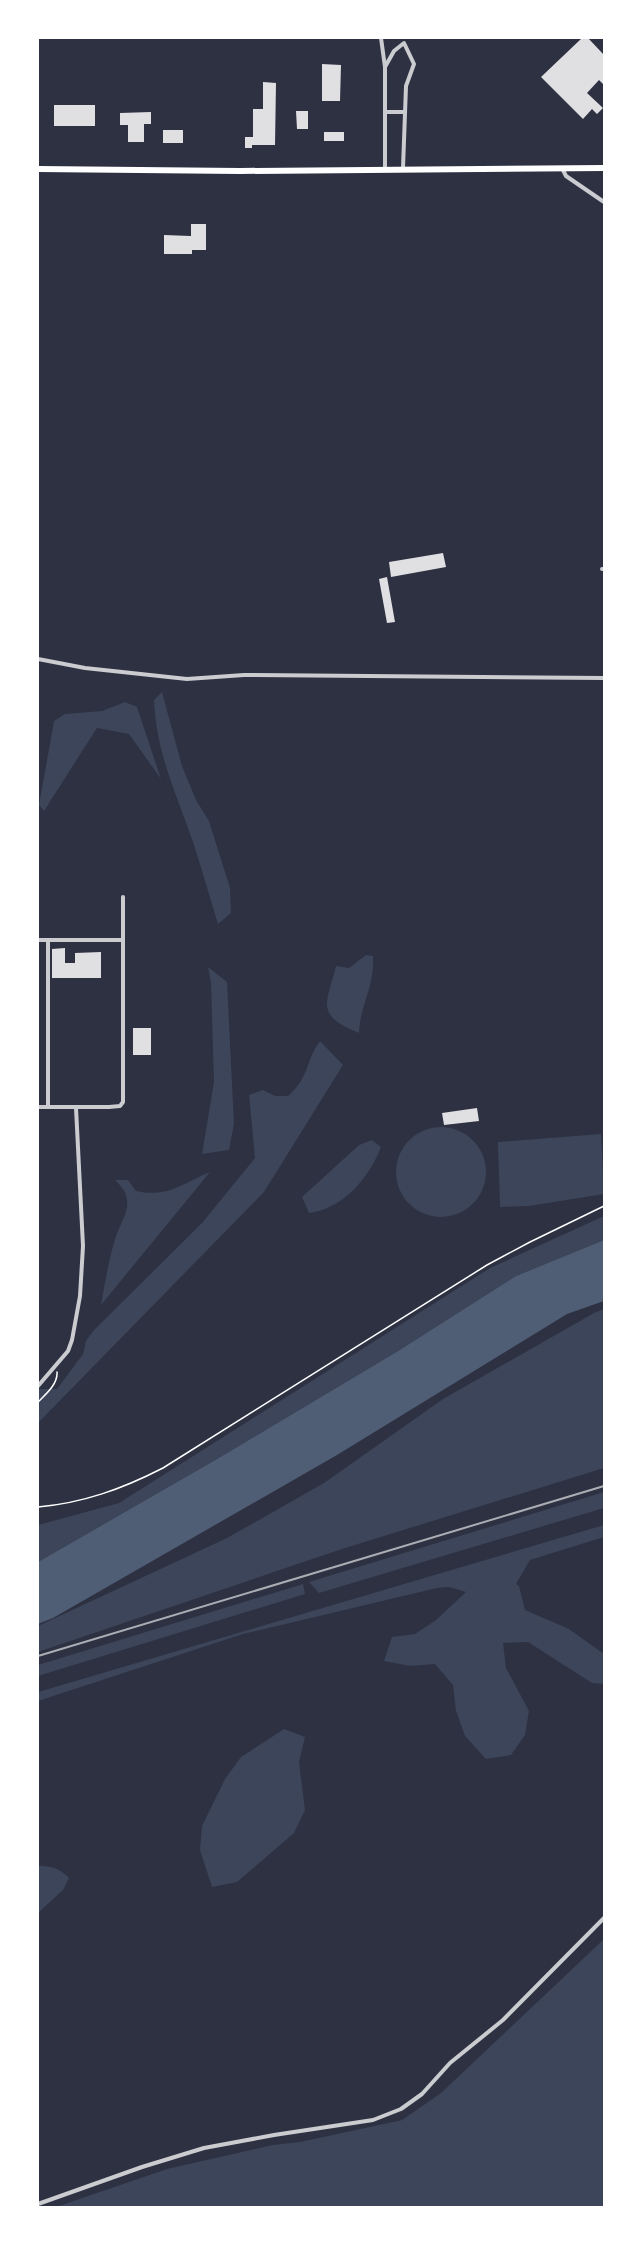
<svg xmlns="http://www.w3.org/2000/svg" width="642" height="2245" font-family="'Exo 2',sans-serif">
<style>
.green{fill:#3c4559}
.water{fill:#4f5d75}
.building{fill:#e0e0e3}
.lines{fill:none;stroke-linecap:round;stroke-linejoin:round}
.path{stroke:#fff;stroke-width:1.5}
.minor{stroke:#caccd0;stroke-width:4}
.secondary{stroke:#fff;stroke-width:6}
.rail{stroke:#abadb3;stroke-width:2}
</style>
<rect width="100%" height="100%" fill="#2d3142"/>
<!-- green -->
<path class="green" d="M162,692L182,766L196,800L209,821L230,888L231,913L218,924C210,897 202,871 194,845C177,795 156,753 154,700Z
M125,702L137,707L161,779L129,734L97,728L44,811L39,805L54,721L65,714L102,711Z
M366,955L373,956C375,986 360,1005 359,1033C315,1015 326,1005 336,966L349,968Z
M208,967L227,982L234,1124L229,1150L202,1154L214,1082L211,983Z
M320,1041L343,1065L264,1192L38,1423V1389H57L83,1354L86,1341L94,1330L202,1223L255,1158L249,1095L263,1090L275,1096H288C310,1077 305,1061 320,1041Z
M396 1172a45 45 0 1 1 90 0a45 45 0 1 1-90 0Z
M601,1134L604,1194L529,1206L500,1207L498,1142Z
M372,1140L381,1147C369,1178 343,1209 309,1213L302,1197L359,1145Z
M210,1172L101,1305C105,1282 109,1258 116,1236C120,1224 129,1212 127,1200C126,1191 121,1186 115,1180H128L136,1191C168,1198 181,1184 210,1172Z
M604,1216V1240L516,1276L398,1351L217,1459L38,1562V1525L119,1503L490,1268Z
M604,1309V1468L342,1549L38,1652V1626L227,1538L324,1483L443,1399L594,1313Z
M604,1492V1508L319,1593L309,1582Z
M604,1525V1537L530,1560L516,1584L519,1586L525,1610L569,1629L604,1654V1684L592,1683L528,1642L503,1643L506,1668L529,1711L525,1735L511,1755L486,1759L465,1736L456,1711L453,1685L435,1664L410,1666L384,1661L392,1637L415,1634L436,1620L466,1592L449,1587L437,1588L243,1634L38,1701V1692Z
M303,1584L305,1594L38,1676V1665Z
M284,1729L305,1737L299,1762L305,1810L294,1833L237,1882L212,1887L200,1850L202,1826L225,1779L241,1757Z
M38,1866C52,1866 59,1868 69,1878L63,1890L38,1913Z
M604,1939V2207H56L167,2169L273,2145L300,2142L402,2120L441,2093Z"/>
<!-- water -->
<path class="water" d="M604,1240V1301L567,1314L337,1455L53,1618L38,1624V1562L217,1459L398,1351L516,1276Z"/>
<!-- building -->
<path class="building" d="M582,38H588L604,55V85L599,80L587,93L603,108L597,114L592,109L583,119L541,77Z
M322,64L341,65L340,101H322Z
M263,82L276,83L275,145H252V148H245V137H253V109H263Z
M54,105H95V126H54Z
M296,111H308V129H297Z
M151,112V124H144V142H128V125H120V113Z
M163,130H183V143H163Z
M324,132H344V141H324Z
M191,224H206V250H192V254H164V235L191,236Z
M443,553L446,567L391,577L389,562Z
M387,577L395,622L387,623L379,579Z
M65,948V963H75V953L101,952V978H52V949Z
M133,1028H151V1055H133Z
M477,1108L479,1121L444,1125L442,1113Z"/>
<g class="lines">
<!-- path -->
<path class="path" d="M38,1402C46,1394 58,1384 57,1372
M38,1507C83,1503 122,1489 163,1468L487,1265L530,1242L604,1206"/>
<!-- minor -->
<path class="minor" d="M381,38L385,67V169
M385,67L394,51L404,43L414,64L406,86L403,168
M385,112H404
M562,168L566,176L604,202
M602,569H604
M38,659L85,668L187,679L244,675L604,678
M38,940H123
M48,940V1107
M38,1107H109L120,1106L123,1102V897
M38,1386L68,1351L72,1340L80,1296L83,1246L76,1108
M38,2204L142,2167L204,2148L274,2135L373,2120L401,2109L422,2094L450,2063L503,2020L604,1918"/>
<!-- secondary -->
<path class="secondary" d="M38,169L240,171L604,168"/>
<!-- rail -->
<path class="rail" d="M38,1656L604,1486"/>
</g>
<!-- border -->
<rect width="642" height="2245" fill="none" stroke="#ffffff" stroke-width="78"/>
</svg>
